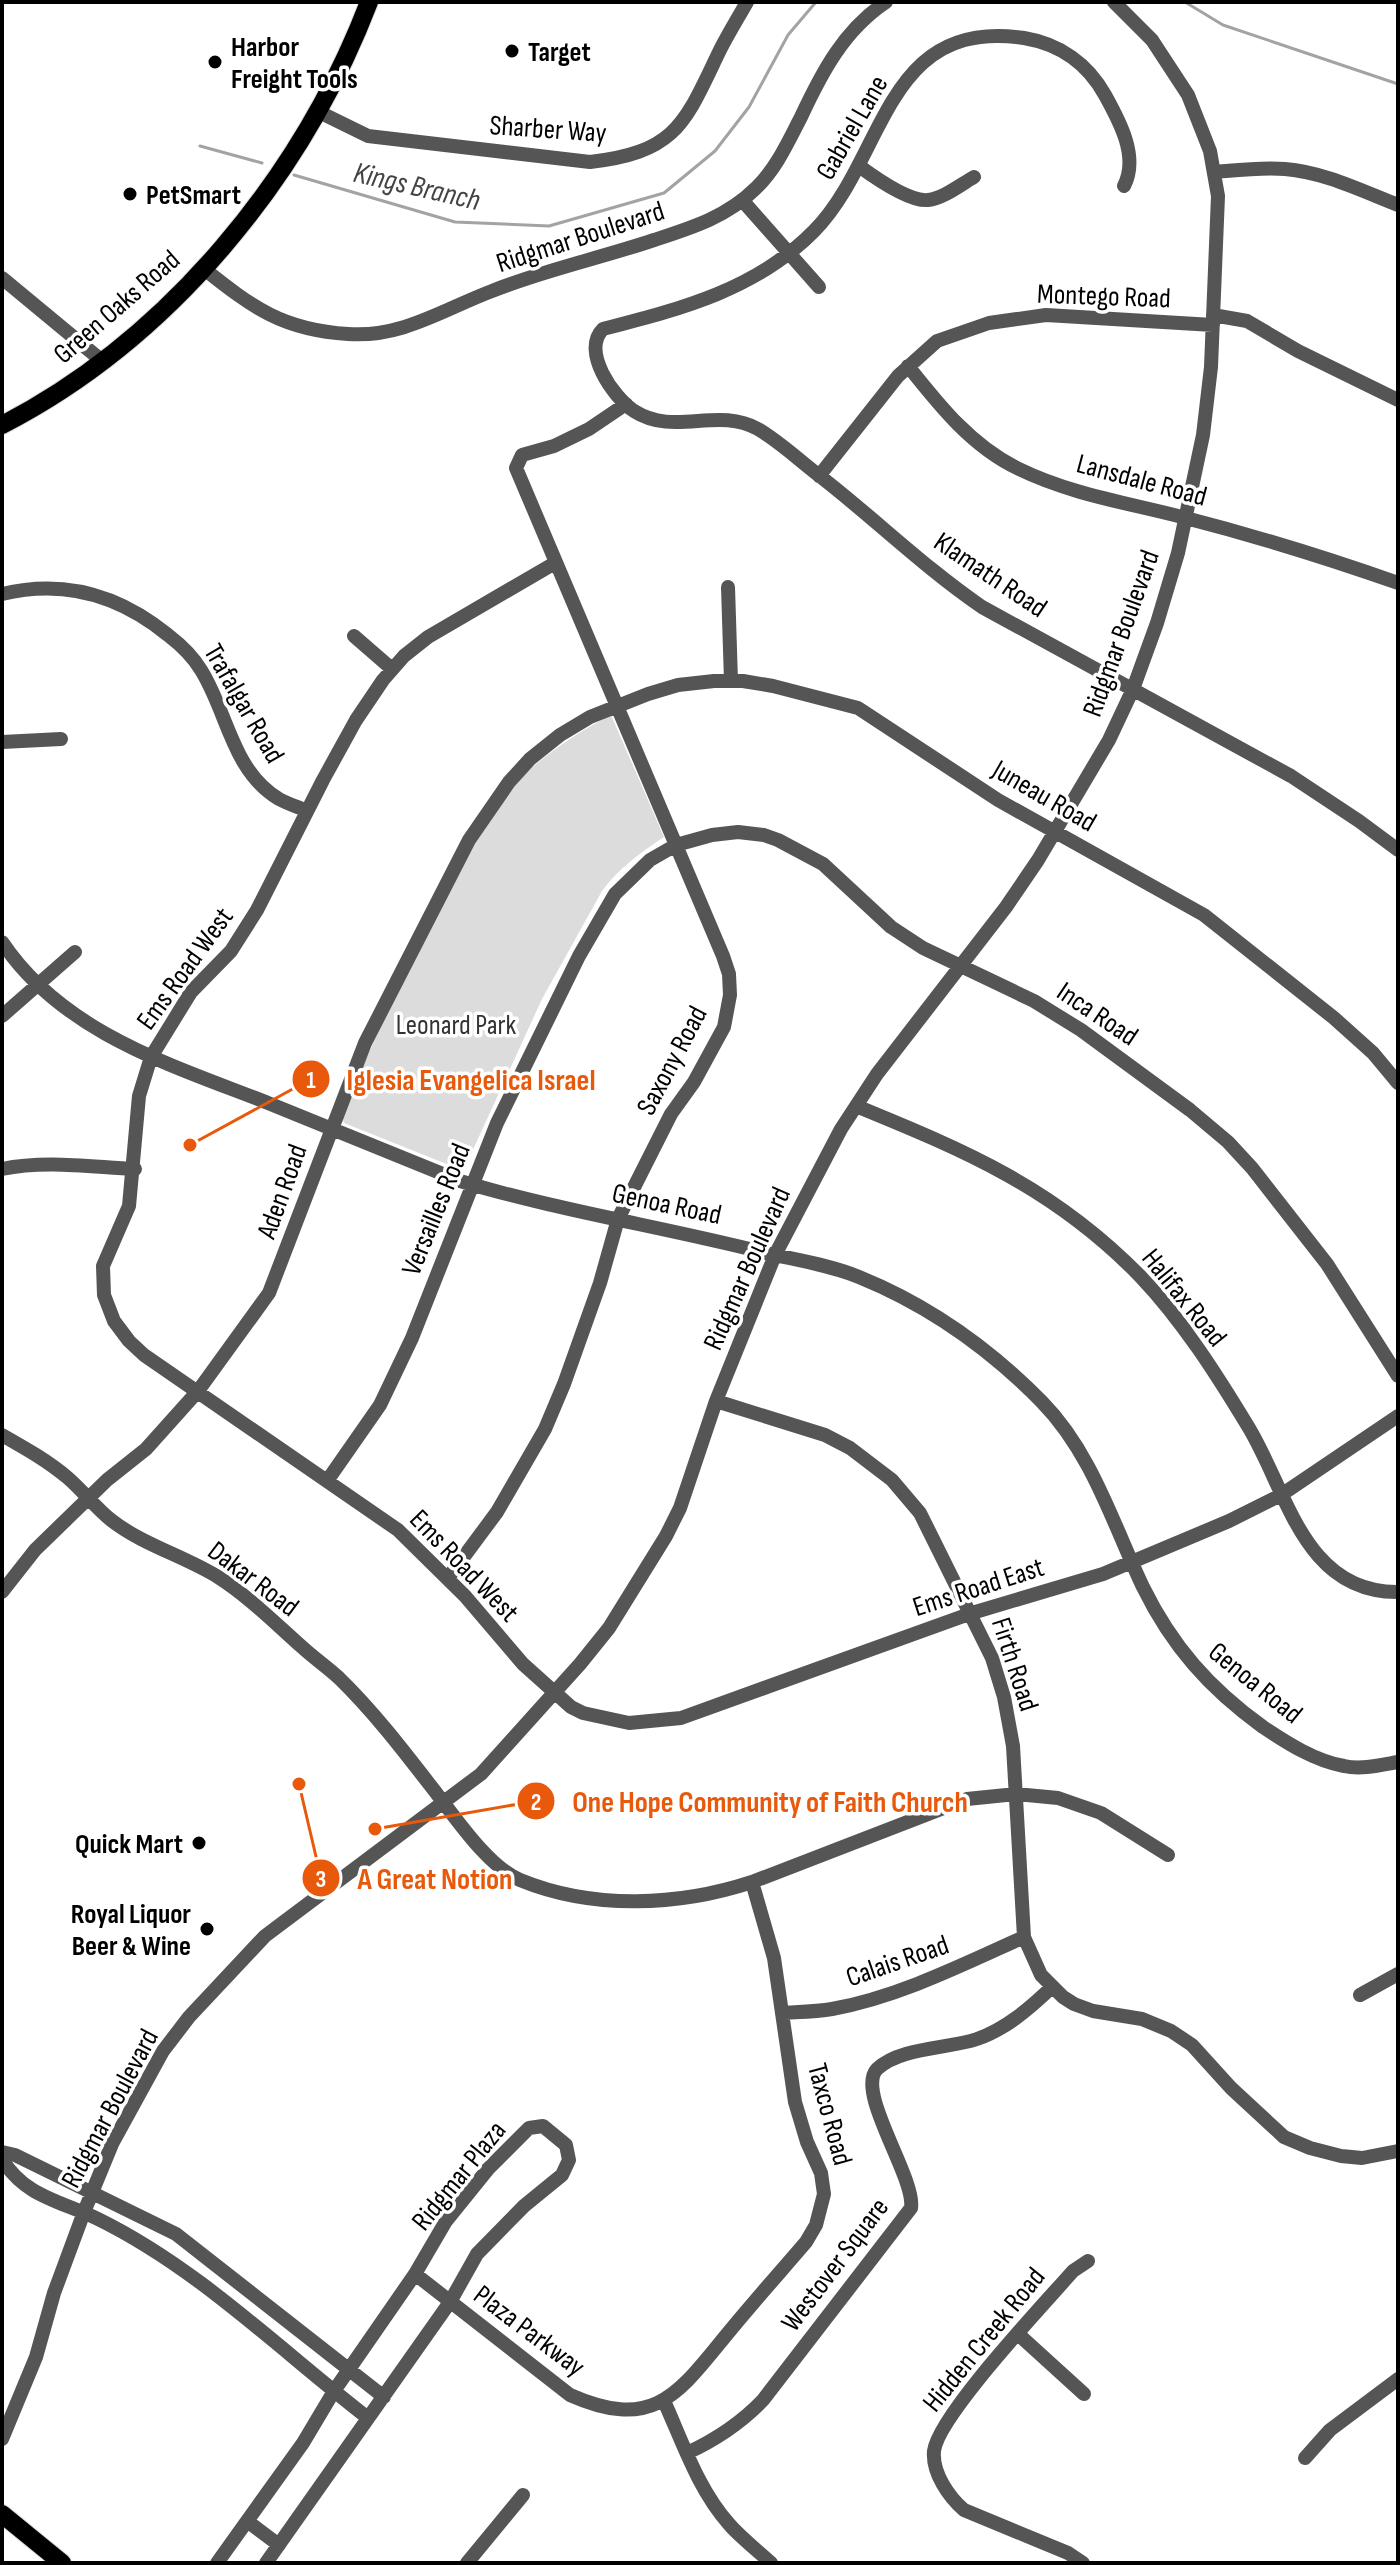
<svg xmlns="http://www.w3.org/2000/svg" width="1400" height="2565" font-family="'Sofia Sans Condensed',sans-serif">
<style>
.green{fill:#dcdcdc}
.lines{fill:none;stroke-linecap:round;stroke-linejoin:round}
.stream{stroke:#a3a3a3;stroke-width:3}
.major-casing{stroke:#dbdbdb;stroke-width:20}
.minor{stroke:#555;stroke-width:14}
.major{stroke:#000;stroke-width:18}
.poi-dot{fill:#000;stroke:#fff;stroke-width:3}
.labels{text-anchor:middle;stroke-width:7;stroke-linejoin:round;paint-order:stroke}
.poi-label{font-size:28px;font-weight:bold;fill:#000;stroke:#fff;text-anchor:start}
.street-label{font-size:28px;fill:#000;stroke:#fff}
.park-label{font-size:28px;fill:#333;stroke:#fff}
.water-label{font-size:30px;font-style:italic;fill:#444;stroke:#fff}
.leader{fill:none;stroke:#e8590c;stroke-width:3}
.callout-dot{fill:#e8590c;stroke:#fff;stroke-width:3}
.mark-label{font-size:24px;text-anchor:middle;font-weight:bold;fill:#fff}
.callout-label{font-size:30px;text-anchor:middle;font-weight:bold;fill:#e8590c;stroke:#fff;stroke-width:7;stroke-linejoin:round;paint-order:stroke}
</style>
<rect width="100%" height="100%" fill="#fff"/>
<!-- green -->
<path class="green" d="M611,715L664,837C640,853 619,868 602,891L542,999L466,1165L459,1169L344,1123L341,1115C374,1040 408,967 446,895C466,857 487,814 517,782C544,754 577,733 611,715Z"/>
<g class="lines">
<!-- stream -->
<path class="stream" d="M1185,2L1223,25L1398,84
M200,146L262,163
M294,175L455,222L549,226L664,193L715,151L749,107L788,35L816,2"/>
<!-- major casing -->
<g class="major-casing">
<path id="major" d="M2,425C169,339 302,177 369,2
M2,2514L62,2563"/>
</g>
<!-- minor -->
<path class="minor" d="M317,111L368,136L590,162C678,152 685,122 720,50C728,34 738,18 747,2
M859,166C874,177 909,202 928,200C944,198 960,185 974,177
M1215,172C1238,170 1262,167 1285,169C1324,172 1362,191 1398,205
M1124,186C1139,157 1120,122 1105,95C1088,64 1060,44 1024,38C884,17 886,158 814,231C756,290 680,309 603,329C581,351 613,397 634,411C675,437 717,406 758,429C780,442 800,461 821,477C875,519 925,568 982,607L1291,776L1359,821L1398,850
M742,200L819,287
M203,268C253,308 283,330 348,334C402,338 444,309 492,291C544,270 601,258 654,240C691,228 727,217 756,188C776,169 788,142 801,117C822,72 844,30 886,2
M2,278L101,360
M1213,315L1247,321L1298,351L1398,400
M908,366C939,405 972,447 1019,469C1070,494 1128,503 1182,517C1256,536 1327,558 1398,583
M819,476L898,376L937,341L989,323L1046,315L1213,325
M555,563L428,637L404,656L383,680L356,720L323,780L257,910L231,951L191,992L151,1057L139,1096L129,1206L103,1266L104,1295L114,1321L129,1341L144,1355L398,1530L465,1596L523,1664L571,1707L583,1713L629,1723L681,1718L972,1613L1103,1574L1229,1521L1281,1495L1398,1416
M728,587L731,681
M2,594C64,579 119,595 168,635C181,645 192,655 201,670C228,713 232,771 279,799C288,804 298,807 307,811
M354,636L392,669
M2,742L61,739
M2,942C63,1033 171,1065 268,1103C332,1129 396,1155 460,1181C560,1211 664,1227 766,1253C796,1260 830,1265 859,1277C928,1305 990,1349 1042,1402C1092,1453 1113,1524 1143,1587C1172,1646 1209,1688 1263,1727C1287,1743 1315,1761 1344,1766C1361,1770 1381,1765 1398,1762
M2,1016L75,952
M856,1106C966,1151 1054,1188 1140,1276C1182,1320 1217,1375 1249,1428C1287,1491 1304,1593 1398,1592
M2,1169C45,1160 91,1167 135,1169
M716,1401L825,1435L850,1448L892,1480L920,1513L992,1658L1004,1697L1013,1746L1024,1937L1041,1975L1063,1997L1074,2004L1093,2011L1142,2019L1171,2031L1192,2045L1231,2088L1284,2137L1310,2148L1341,2156L1362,2158L1398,2151
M2,1435C25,1448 48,1461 68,1478C83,1491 96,1508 111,1520C143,1545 184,1556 218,1577C248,1596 275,1623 302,1647C314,1658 327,1667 339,1678C375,1713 406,1754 437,1794C457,1820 489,1867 520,1880C593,1910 679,1906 752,1882L967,1799L1016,1794L1058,1798L1101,1813L1168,1855
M327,1481L380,1405L412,1338L497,1123L579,956L615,894L650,860L676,845L712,835L738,832L764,835L778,840L823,864L891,927L923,948L1034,1001L1081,1030L1190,1110L1228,1142L1252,1168L1327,1264L1398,1376
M448,1578L497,1512L545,1429L564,1384L600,1283L618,1219L671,1114L694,1082L724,1027L730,995L729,974L723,956L516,468L522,455L554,446L589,429L626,404
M2,1592L35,1550L107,1480L146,1449L198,1391L269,1293L365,1043L469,840L509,782L530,759L560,735L590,717L648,694L678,685L714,681H743L773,686L858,708L998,800L1204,915L1334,1018L1373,1053L1398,1083
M1360,1995L1398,1974
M782,2013C798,2012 816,2012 832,2009C898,1997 962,1965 1024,1937
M2,2152L15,2155L176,2234L384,2397
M2,2159C25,2197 61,2201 98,2219C198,2268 280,2350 368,2418
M415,2274L570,2395C658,2434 681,2389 733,2327C757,2298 782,2270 806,2242L816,2225L824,2194L821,2173L807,2142L795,2102L774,1958L752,1882
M1018,2334L1084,2394
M664,2401C683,2443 698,2489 729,2524C741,2538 757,2550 771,2563
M2,2439L36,2357L54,2293L84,2212L112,2144L163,2051L189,2017L265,1936L481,1774L580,1664L609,1628L666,1536L680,1508L716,1401L775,1255L841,1129L877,1074L1006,907L1038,860L1109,740L1133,689L1157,623L1178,553L1203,435L1211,367L1218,196L1210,151L1188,95L1152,40L1114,2
M687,2453C715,2440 742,2422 763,2400L911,2208C916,2178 855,2092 877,2069C900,2047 948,2049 977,2039C1006,2029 1030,2008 1052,1987
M1305,2458L1330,2430L1398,2379
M247,2521L279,2545
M217,2563L303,2443L334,2391L415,2274L446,2221L488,2169L529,2128L543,2126L566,2145L569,2160L562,2175L524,2206L477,2254L450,2302L266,2563
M467,2563L523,2495
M1083,2563L1068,2553L964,2510C949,2497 932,2473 934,2451C938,2416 1045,2303 1073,2271L1088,2261"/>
<!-- major -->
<use href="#major" class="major"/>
</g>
<!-- markers -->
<g class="poi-dot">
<circle cx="512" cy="51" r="8"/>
<circle cx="215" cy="62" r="8"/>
<circle cx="130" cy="194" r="8"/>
<circle cx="199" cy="1843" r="8"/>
<circle cx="207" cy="1929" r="8"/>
</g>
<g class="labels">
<!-- poi labels -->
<g class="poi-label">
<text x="231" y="56">Harbor<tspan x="231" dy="32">Freight Tools</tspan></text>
<text x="528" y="61">Target</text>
<text x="146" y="204">PetSmart</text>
<text x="183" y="1853" text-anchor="end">Quick Mart</text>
<text x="191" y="1923" text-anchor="end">Royal Liquor<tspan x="191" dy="32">Beer &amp; Wine</tspan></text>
</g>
<!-- street labels -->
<g class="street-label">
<text transform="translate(851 127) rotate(-60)" y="10">Gabriel Lane</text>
<text transform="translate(548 128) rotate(4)" y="10">Sharber Way</text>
<text transform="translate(580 236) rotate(-18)" y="10">Ridgmar Boulevard</text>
<text transform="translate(1104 295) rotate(2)" y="10">Montego Road</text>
<text transform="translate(116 306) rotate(-41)" y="10">Green Oaks Road</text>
<text transform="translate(1142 479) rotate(15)" y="10">Lansdale Road</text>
<text transform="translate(991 574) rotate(34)" y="10">Klamath Road</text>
<text transform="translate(1120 633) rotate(-70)" y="10">Ridgmar Boulevard</text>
<text transform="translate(245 703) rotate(60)" y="10">Trafalgar Road</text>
<text transform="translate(1045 795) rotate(30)" y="10">Juneau Road</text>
<text transform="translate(184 968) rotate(-54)" y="10">Ems Road West</text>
<text transform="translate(1098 1013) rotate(34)" y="10">Inca Road</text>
<text transform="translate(671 1060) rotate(-62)" y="10">Saxony Road</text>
<text transform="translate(281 1191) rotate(-70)" y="10">Aden Road</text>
<text transform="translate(667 1203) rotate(12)" y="10">Genoa Road</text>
<text transform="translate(435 1209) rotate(-68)" y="10">Versailles Road</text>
<text transform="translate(746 1268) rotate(-66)" y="10">Ridgmar Boulevard</text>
<text transform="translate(1185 1297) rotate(51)" y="10">Halifax Road</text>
<text transform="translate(465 1565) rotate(46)" y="10">Ems Road West</text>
<text transform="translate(254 1578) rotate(37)" y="10">Dakar Road</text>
<text transform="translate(978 1586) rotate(-18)" y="10">Ems Road East</text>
<text transform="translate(1016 1664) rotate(72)" y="10">Firth Road</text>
<text transform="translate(1256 1682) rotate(39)" y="10">Genoa Road</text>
<text transform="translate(897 1960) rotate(-19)" y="10">Calais Road</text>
<text transform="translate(109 2108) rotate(-62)" y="10">Ridgmar Boulevard</text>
<text transform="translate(831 2114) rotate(75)" y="10">Taxco Road</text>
<text transform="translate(458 2175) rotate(-51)" y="10">Ridgmar Plaza</text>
<text transform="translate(834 2264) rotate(-53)" y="10">Westover Square</text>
<text transform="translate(530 2330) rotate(37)" y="10">Plaza Parkway</text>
<text transform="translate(983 2339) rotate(-51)" y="10">Hidden Creek Road</text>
</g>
<!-- park labels -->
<g class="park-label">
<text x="456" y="1034">Leonard Park</text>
</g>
<!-- water labels -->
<g class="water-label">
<text transform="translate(417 186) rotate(13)" y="10">Kings Branch</text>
</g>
</g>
<!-- callouts -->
<path class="leader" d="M190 1145L311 1079M375 1829L536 1801M299 1784L321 1878"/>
<g class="callout-dot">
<circle cx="190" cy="1145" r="8"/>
<circle cx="375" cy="1829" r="8"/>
<circle cx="299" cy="1784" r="8"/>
<circle cx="311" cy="1079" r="20"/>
<circle cx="536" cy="1801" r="20"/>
<circle cx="321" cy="1878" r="20"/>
</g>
<g class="mark-label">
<text x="311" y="1088">1</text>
<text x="536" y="1810">2</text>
<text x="321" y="1887">3</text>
</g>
<g class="callout-label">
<text x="471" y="1090">Iglesia Evangelica Israel</text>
<text x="770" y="1812">One Hope Community of Faith Church</text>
<text x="435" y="1889">A Great Notion</text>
</g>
<!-- border -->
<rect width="1400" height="2565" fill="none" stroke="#000000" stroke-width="8"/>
</svg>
